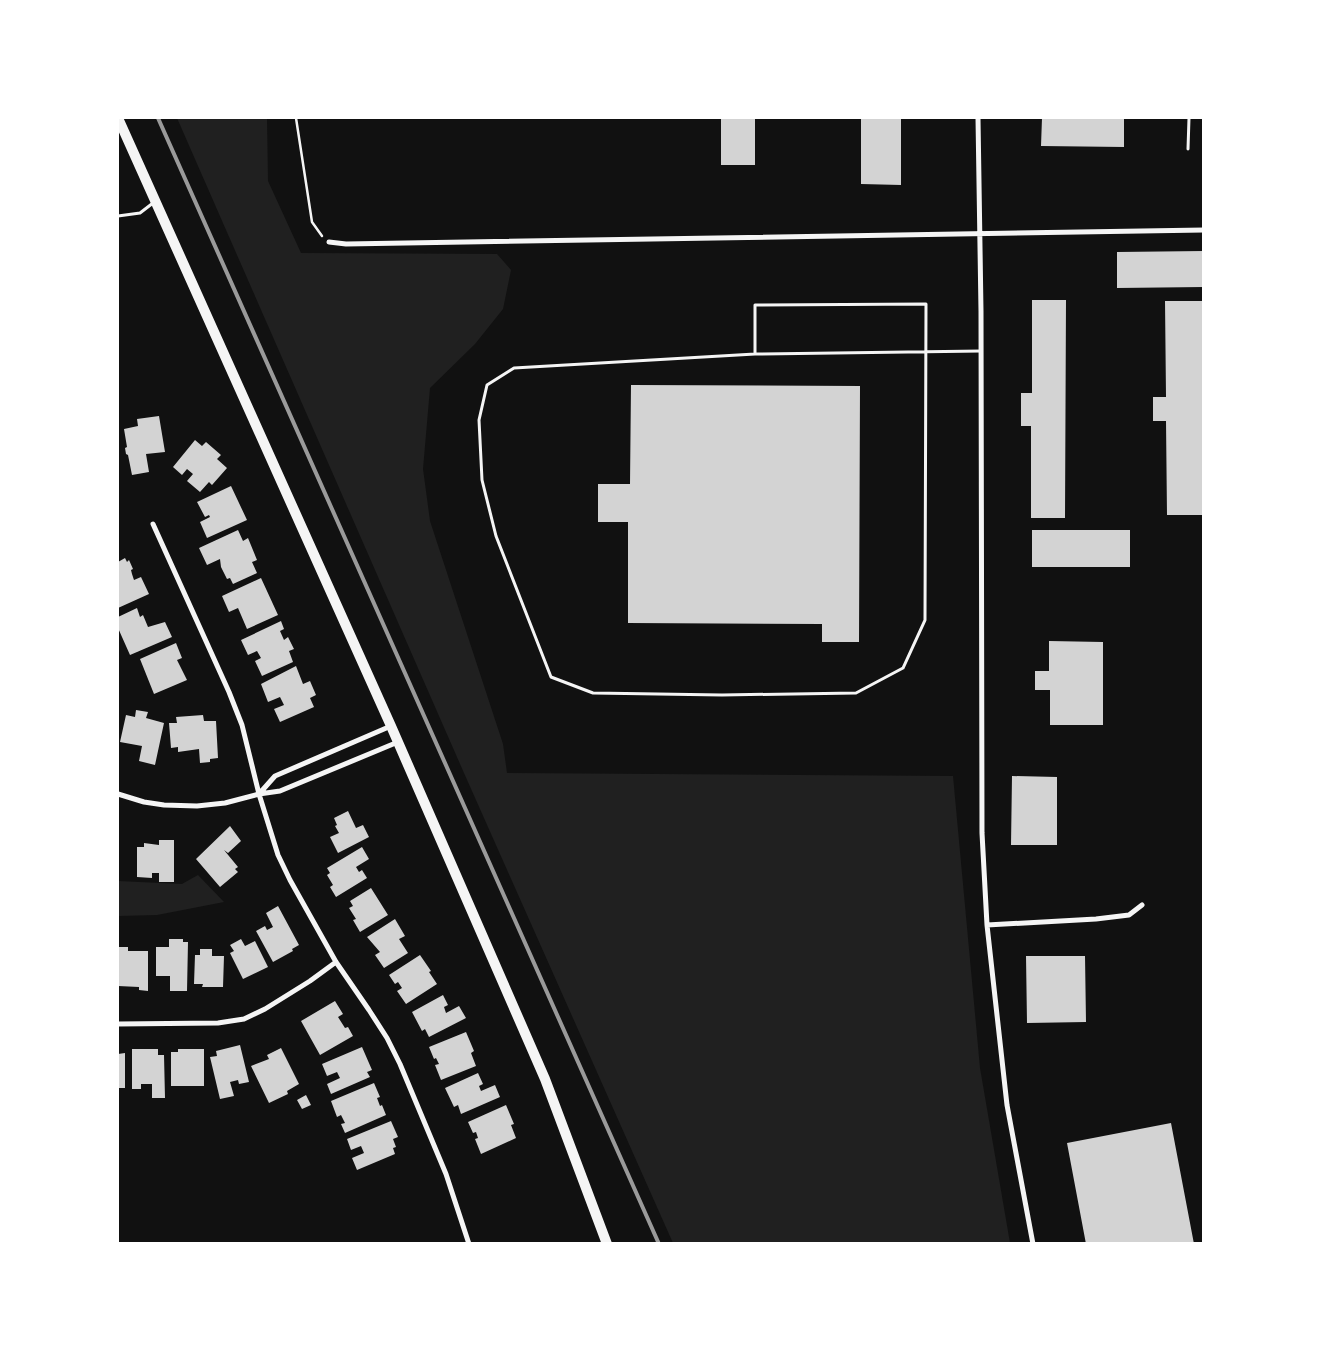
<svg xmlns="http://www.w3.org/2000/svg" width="1321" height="1361" font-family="Mulish,sans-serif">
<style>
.green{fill:#202020}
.building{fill:#d3d3d3}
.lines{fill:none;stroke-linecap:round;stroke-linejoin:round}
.path{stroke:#f5f5f5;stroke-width:2.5}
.service{stroke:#f5f5f5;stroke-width:3}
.minor{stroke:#f5f5f5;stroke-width:5}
.primary{stroke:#f5f5f5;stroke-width:10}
.rail{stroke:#9a9a9a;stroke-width:4}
</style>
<rect width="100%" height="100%" fill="#111"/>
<!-- green -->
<path class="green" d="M177,118H267L268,181L301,253L497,254L511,270L503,309L475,344L430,388L423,469L430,521L503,744L507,773L953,776L980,1068L1010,1243H673L464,773Z
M198,875L224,902L157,915L118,916V881L182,884Z"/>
<!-- building -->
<path class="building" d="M721,118H755V165H721Z
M861,118H901V185L861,184Z
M1042,118H1124V147L1041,146Z
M1204,251V287L1117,288V252Z
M1032,300H1066L1065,518H1031V426H1021V393H1032Z
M1165,301H1204V515H1167L1166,421H1153V397H1166Z
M631,385L860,386L859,642H822V624L628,623V522H598V484H630Z
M159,416L165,452L146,454L149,472L132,475L128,455L126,454L125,448L127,447L124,429L138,426L137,419Z
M195,440L202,446L206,442L221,455L217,459L227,468L212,485L209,482L200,492L187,481L193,474L187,469L182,475L173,467Z
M231,486L247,520L207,538L200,522L210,517L209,515L205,517L197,502Z
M238,530L243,541L248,538L257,560L252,562L257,573L233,584L230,578L227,579L221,567L220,559L207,565L199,548Z
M1032,530H1130V567H1032Z
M125,558L127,562L129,560L133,569L131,570L132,574L134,580L141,577L149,594L118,608V562Z
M261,578L278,615L247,629L238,608L229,612L222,596Z
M137,608L140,617L143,615L148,627L165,622L172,637L130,655L118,628V617Z
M281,621L284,629L280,631L284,640L288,637L294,649L289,651L293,662L262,676L255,661L261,658L257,651L248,655L241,640Z
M1049,641L1103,642V725H1050V690H1035V671H1049Z
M176,643L182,658L177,660L187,680L154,694L140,659Z
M296,666L303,684L310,681L316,695L310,698L314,707L280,722L274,709L284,705L280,697L268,702L261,684Z
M136,710L148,712L146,718L164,723L155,765L139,761L142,746L120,742L126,715L135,717Z
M203,715L204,721H216L218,758L210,759V762L200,763L199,749L178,752V747L171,748L169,723H177L176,717Z
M1012,776L1057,777V845H1011Z
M348,811L356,828L363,825L369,837L338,853L330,837L339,833L335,826L337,825L334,818Z
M230,826L241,841L228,853L224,850L238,867L235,869L238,872L220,887L196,859Z
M159,840H174V882H159V873H152V878L137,877V847H144V843L159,845Z
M362,847L369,859L356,867L359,872L362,870L367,878L336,897L330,887L333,885L327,875L330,873L327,868Z
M371,888L388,915L360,932L353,920L356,919L349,908L353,906L350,901Z
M278,906L299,945L292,949L293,951L273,962L256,931L265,926L267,930L273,927L266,913Z
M395,919L405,936L399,939L408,953L384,968L375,955L380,952L367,937Z
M169,939H183V942H188L187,991H170V976H156V947H169Z
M241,939L245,946L255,941L268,967L243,979L230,953L234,951L230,945Z
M118,947H128V951H148V991L139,990V987L118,986Z
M200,949H212V956H224L223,987H202L203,984H194L195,955H200Z
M420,955L431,971L429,972L437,984L406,1004L397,991L402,988L398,982L395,984L389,975Z
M1026,956H1085L1086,1022L1027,1023Z
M443,995L448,1005L444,1007L446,1013L459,1006L466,1018L429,1037L425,1029L422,1031L412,1012Z
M335,1001L343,1014L338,1017L345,1028L348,1027L353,1036L320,1055L301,1021Z
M466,1032L474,1051L471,1053L476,1066L441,1080L435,1065L439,1064L436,1058L434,1059L429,1047Z
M240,1045L249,1082L239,1084L238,1080L230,1082L234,1096L220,1099L210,1057L217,1056L216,1051Z
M362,1047L372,1070L367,1072L370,1077L331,1094L327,1084L340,1078L337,1072L327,1076L322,1064Z
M281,1048L299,1084L287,1091L288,1094L269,1103L251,1066L269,1059L267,1055Z
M132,1049H158V1055H164L165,1098H152V1084H141V1089H132Z
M178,1049H204V1086H171V1052H178Z
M125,1053V1088H118V1054Z
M478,1073L483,1084L479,1086L481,1091L495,1085L500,1097L461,1114L458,1105L454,1107L445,1088Z
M374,1083L380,1097L377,1098L380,1106L382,1105L386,1115L345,1133L341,1124L345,1123L341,1115L337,1117L331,1101Z
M306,1095L311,1105L302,1109L297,1100Z
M506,1105L514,1124L511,1125L516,1138L481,1154L475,1139L478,1138L476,1132L473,1133L468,1122Z
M391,1121L398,1137L393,1139L396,1147L393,1148L395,1154L357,1170L352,1158L364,1153L361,1146L351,1150L347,1139Z
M1171,1123L1194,1244H1086L1067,1143Z"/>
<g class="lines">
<!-- path -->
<path class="path" d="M296,118L312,222L322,236"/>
<!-- service -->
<path class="service" d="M1188,149L1189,118
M118,216L140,213L153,203
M755,354L514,368L487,385L479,420L482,480L496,536L551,677L593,693L722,695L856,693L903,668L925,620L926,304L755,305V354L981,351"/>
<!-- minor -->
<path class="minor" d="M978,118L981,311L982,833L987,925L1007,1105L1033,1244
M329,242L346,244L1204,230
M153,524L229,692L242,725L259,794L278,855L290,880L336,962L369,1010L387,1038L400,1064L446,1174L469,1244
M118,794L144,802L164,805L197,806L225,803L259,794L280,791L398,742
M259,794L275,776L391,726
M987,925L1096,919L1129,915L1142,905
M118,1024L218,1023L244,1019L265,1009L310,981L336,962"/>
<!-- primary -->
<path class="primary" d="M118,118L391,726L545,1079L607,1244"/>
<!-- rail -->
<path class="rail" d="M158,118L659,1244"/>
</g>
<!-- border -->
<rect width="1321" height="1361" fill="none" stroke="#ffffff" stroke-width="238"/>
</svg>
